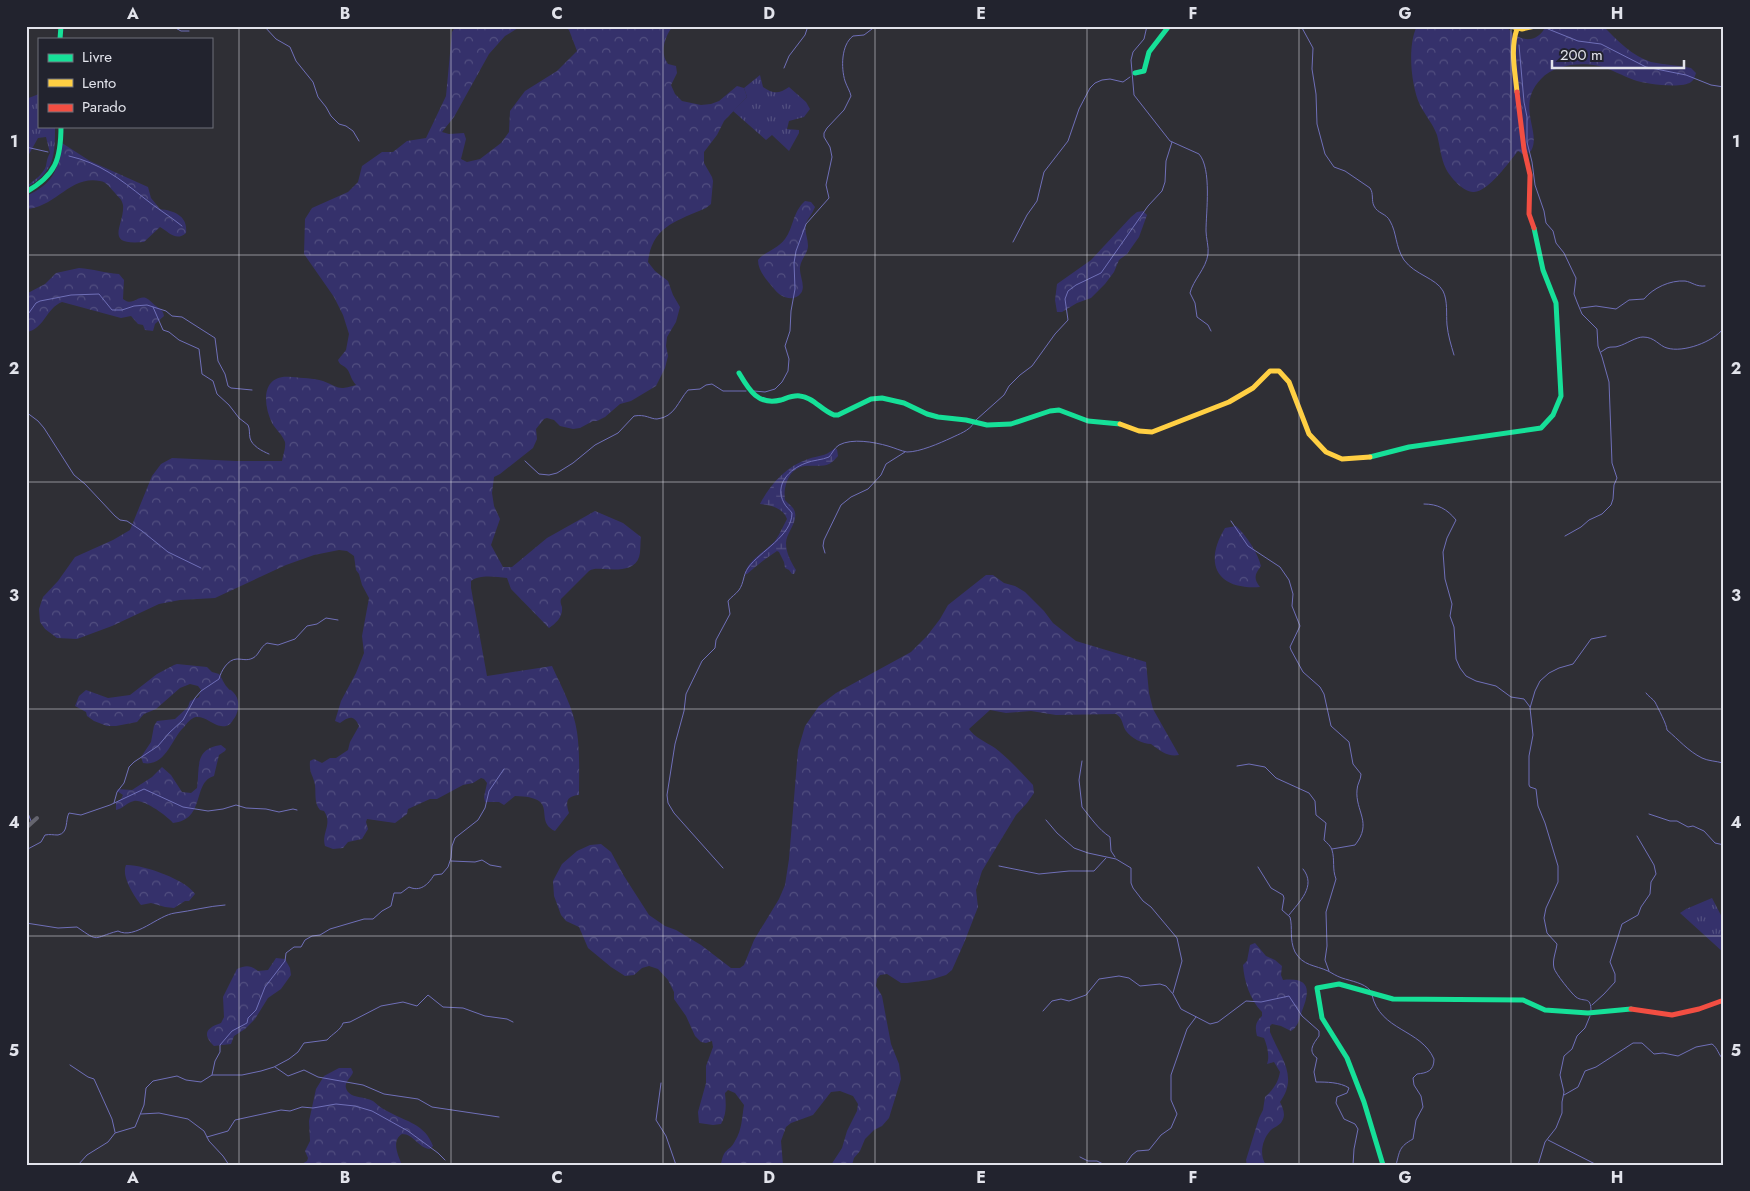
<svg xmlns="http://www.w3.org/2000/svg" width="1750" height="1191" font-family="Jost,sans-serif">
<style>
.grass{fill:url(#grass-tufts)}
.forest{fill:url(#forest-crowns)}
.wetland{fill:url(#wetland-marsh)}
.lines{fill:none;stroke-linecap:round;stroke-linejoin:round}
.stream{stroke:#6f6fb8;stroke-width:1}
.street{stroke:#65656f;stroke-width:4}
.fast{stroke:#16e098;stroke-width:5}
.slow{stroke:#ffcf43;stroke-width:5}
.jam{stroke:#f24e42;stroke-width:5}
.grid{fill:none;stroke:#e2e3eb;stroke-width:1;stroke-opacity:0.55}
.neatline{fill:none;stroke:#e2e3eb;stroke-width:2}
.grid-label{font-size:16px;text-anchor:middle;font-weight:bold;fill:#e2e3eb}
</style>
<defs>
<pattern id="grass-tufts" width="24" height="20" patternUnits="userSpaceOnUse" patternTransform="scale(1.25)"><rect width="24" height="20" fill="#35316b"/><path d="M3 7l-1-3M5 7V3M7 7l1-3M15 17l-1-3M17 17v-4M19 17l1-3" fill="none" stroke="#524f80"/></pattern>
<pattern id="forest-crowns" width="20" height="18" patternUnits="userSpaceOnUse" patternTransform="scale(1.25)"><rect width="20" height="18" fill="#35316b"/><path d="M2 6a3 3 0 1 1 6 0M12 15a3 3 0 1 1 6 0" fill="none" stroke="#524f80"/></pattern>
<pattern id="wetland-marsh" width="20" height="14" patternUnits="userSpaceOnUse" patternTransform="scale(1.25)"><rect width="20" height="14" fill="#35316b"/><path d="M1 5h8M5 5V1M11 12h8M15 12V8" fill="none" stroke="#524f80"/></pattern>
</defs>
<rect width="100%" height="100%" fill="#2f2f35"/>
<!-- grass -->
<path class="grass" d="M760,75L763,87C773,94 779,94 789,87L806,102L810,109L804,117L789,121L787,129L799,130V133L789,151L772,135L766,140L733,111L747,97L744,88Z
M39,94V126H55C55,154 55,171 29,186L28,185C34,181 44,173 46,166C47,161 47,158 50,153L46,137L38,138L28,156L29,163L26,165V99Z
M1712,898L1724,921V953L1680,913L1686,909Z"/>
<!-- forest -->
<path class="forest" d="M456,26H526L518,28L505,36L489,54L454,117L442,132L449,134L464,133L466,139L461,159L467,162L480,159L501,143L509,132L510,111L525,91L557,71L577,51L569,30L563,26H673C665,36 659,53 668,64L676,66L677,73L671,85L675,94L682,101L701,105L711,104L719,101L737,86L744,88L747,97L724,121L717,135L704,152V163L712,177L713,181L711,204L706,208C677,221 652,226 648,262L655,271L668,281L673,295L680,307L676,322L667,337L666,346L668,356L665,368L656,386L631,401L620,404L605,417L597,421H593L580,428L573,429L560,426L554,420L547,418L544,419L536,429L537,439L533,448L500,474L494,477L492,493L494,506L500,519L491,545L503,567H512L547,538L595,511L623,523L641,537C640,543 641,551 639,557C635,571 616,570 604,569C598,569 594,568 589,571L561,599C560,602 561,604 562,607C563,617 556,623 549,628L511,589L507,578C496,577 480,574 471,581V588L487,676L552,666C561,686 574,709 577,732C580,752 579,774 579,795C567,796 565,801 569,813L555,831C532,820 562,797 515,796L504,805L499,802H485L484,797L487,783L484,779L481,778L473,783L463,785L437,799H430L408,809L407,814L395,823L367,819L366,822L368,829L362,839L348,842L343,848L333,849L325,846C321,833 333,824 324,811L320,810C314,803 316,794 315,785C313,774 309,774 310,761L314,759L322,763L330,758H336L348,750L350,742L359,726C354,714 348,717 340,723L335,721L341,701L356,673L364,653L362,636L369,598L362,585L359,574L356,570L354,556L347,551L339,550L314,555L286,565L215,598L180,600L159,604L112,626L77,639L57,638L45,629L40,622L39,609L43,597L58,581L75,557L113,540L130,530L152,476L161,464L172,458L236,461H282C283,455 286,448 285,442C282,434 276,430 272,423C262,402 262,373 292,377C302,378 313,378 323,381C339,387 337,391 356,385C350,378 351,374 347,369C344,365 340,366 338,360L346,350L349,334L343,315L334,297L304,254L305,219L312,208L348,192L358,182L362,166L382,152H393L407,141L426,138L446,96L452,32Z
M1417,26H1506C1517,41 1536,46 1546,26H1603C1617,40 1632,56 1651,62C1664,65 1678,65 1691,68L1696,73C1695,76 1694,80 1691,82C1682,89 1645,84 1634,80C1622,76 1612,69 1599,66C1580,62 1554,65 1541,79C1515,106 1542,132 1531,151L1524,155L1518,151C1509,162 1489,191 1474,192C1464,193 1450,177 1446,169C1441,159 1440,146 1437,135C1433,124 1425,115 1420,105C1411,86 1407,46 1417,26Z
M62,143L90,161L148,187L151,198L160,209C175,211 188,216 186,233C176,242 169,232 160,227L144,242C102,246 125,225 123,205C122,199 118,197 115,193C110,188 107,182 100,181C70,175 55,208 26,209V196C53,184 58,171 62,143Z
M805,201L811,202L815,207C813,213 808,218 806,223C804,232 808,238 808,246C808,253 801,259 800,267C799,275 806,286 801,293C794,303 780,297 775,290C768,281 758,272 758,260C764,252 778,249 785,239C794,227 792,213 805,201Z
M1143,211L1147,215L1139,237L1127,254L1119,260L1114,272L1105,284L1091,298L1077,303L1062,312H1057L1055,300L1057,284L1091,260L1131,217L1137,212Z
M79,268C93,269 105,273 119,274L124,280L123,299C133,307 137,295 146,298C150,300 153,304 156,306C161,310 163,310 164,316L155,324L153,331L145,330L143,325L138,324L131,316L121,318L62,302C46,308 44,330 26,332V294L45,284L56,273Z
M1236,526C1246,535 1258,553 1261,566C1255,574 1253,578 1260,587C1217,590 1203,564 1225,528Z
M986,575H993L1004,583L1015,586L1025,592L1044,611L1053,623L1076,641L1146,662L1149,693L1153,709L1179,755C1168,757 1160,751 1151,744C1143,744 1131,738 1126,731C1122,725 1123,718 1116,714L1056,715L1031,711L1006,713L990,710L969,729C974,737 986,742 995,748C1009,759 1021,772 1033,785L1034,793L1027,803L1016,815L982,871L976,890L978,907L964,943L952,970L946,975L930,980L907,983H901L887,974L880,975L877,979L876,986L882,996L891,1044L899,1064L901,1079L889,1118L882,1126L874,1130L865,1139L860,1151L854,1158L852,1165H831L842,1148L847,1131L857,1111L858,1104L853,1096L840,1091L831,1092L813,1115L791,1123L786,1127L781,1141L783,1165H721C724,1146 729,1153 735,1141C742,1130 742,1117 744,1105L735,1093L728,1090L725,1093C726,1104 727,1114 721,1124L713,1125L699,1123L698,1112L706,1083V1066L713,1047L712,1041L706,1043L701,1042L695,1036L686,1016L674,999V992L668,980L658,969L649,966L642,968L634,975L625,976L611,967L588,948L579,927L566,921L561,915L554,896L553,881L562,864L577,851L590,845L601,844L611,852L624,876L649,915L665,926L676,930L701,945L731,968H740L744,965L754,940L779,899L785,885L789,859L798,750L805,726L819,706L836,693L911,652L927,636L940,619L948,605Z
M177,664L207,667L212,672L219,674C222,678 224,684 227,687C232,693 228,687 233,692C241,699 239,713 233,720C230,725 227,727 221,726C213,725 205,716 196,717C191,718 187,723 184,727C171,739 166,767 143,763L141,757L151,742L154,726L157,721L175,719L188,707L190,701L199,697L201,690L198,686L190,684L180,688L156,709L144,714L137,722L116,726H107L94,721L87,716L86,712L75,706L79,696L86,690L108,698L130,695L157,674L174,665Z
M221,745L226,749L225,751L219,755L214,776C192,782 206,820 173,823C167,816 144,799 134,801C127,802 123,809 116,810V802L121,799L123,795L117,791L118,789L132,790L152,777L162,767L171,775L182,792L191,793L197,788C200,767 194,749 221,745Z
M126,865C142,864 187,880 195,894L189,901H185L174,908L165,907L151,903L141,905C134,896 121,876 126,865Z
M1255,943L1266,956L1275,960L1282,966L1281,975L1283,980C1311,977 1310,991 1302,1011C1299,1020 1298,1027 1291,1031L1281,1026L1272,1024L1270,1026V1032C1280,1057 1299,1076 1280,1102C1283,1108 1286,1115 1282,1121C1280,1126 1273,1127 1270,1131C1262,1140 1259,1155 1266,1165H1247L1246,1160L1259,1118L1263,1110L1265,1097C1273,1090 1278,1083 1280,1072L1274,1062L1267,1064C1270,1057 1267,1045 1264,1038L1257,1036C1255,1028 1255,1022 1262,1016V1012C1250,1000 1244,981 1243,965L1247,961L1250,945Z
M276,958L285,959L290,968L291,975L281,989L268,998L255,1019L245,1029L234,1036L231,1044L214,1046C202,1034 206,1028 221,1023L224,1017L223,997L237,969C246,965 250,965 258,971L268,970Z
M339,1068H351L353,1072C352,1077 344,1082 346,1088C349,1099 365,1096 373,1101C378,1105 382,1109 389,1112C407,1122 425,1124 433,1146L430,1149C418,1148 414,1134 402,1134C391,1141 398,1155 402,1165H300L307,1161L308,1158L305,1151L310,1141L309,1121L316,1089L324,1076Z"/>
<!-- wetland -->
<path class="wetland" d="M834,449H837L838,456C836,458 832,463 829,464C823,467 813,465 805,466C789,468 783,486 785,500C787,503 791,505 793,508C801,520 786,532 786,543C786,553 791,562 796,570L794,574H792L789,570L785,568L784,562L779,552L777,551C766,558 756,566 747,574H745C747,560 766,551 775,541C780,534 783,526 787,519C783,508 771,505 760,504C770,484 787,466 808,459C819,455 824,457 834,449Z"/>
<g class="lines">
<!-- stream -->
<path class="stream" d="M172,26L181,31H189
M264,26L276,39L290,47L296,61L313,82L318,97L326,107L331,116L339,124L346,126L353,131L359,141
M1147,26L1144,39L1133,52L1131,60L1134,95L1170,141L1199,154C1212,169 1206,212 1206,231C1206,238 1209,247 1208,254C1206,269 1193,280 1190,293L1195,303L1197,317L1208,325L1211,331
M1301,26L1313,48L1312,69L1316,94L1317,124L1325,154L1334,167L1345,171L1370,188C1374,194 1371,200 1374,206C1378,214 1386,213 1390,221C1397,233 1395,246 1404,260C1415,275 1436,278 1443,291C1448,301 1446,314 1447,325C1448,335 1451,345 1454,355
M1548,29L1578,41L1601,44L1646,67L1686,75L1711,85L1724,87
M1519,45L1524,102L1527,117V142L1532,162L1535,185L1544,211L1546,223L1553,231L1556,243L1564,253L1574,274L1576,278L1574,294L1577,302L1582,314L1597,329L1598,346L1602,357L1609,382L1612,463L1617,478L1614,485L1613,499L1611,505L1602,514L1589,520L1581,527L1565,536
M784,68L789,56L805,35L808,26
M26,147L48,152
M69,156C100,163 120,179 144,198C156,208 170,216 182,226
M1013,242L1027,215L1037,201L1044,172L1068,141L1079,109L1090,88L1095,83L1102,80L1110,79L1123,82L1130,77
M153,307L163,330L169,332L179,340L199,349L202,374L213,381L217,394L229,405L239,418L248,425C250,429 249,433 250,438C252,446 262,451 269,454
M1581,308L1596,306L1616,309L1629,300L1644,299C1653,288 1670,280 1685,281C1692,282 1696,287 1705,286
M26,317L36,303L40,301L71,295L99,294L112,310H122L134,306L147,305L166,311L172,316L182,317L215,338L218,361L225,374L228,386L231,388L252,390
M1601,352C1603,351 1605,349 1607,348C1611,346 1615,348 1619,346C1626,344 1636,337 1643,337C1655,337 1659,346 1667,348C1683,353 1713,342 1723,329
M754,391L765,392L775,389L782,382L788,371L789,359L785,346L790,331L791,311L795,289L794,263L796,251L806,224L829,198L826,185L832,157L830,147L824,137V133L827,128L844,110L851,96C850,91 847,87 845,81C841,68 841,45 853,36L864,35L876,26
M26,412L38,421L44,428L74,475L85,484L115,516L120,520L127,521L142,531L168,552L201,568
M976,420L1004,395L1009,386L1020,375L1032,366L1055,334L1068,320L1065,299L1068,291L1076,285L1101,273L1148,206L1162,191L1165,182L1166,161L1172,142
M525,461L539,474L549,475L557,473L573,463L595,445L618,433L634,416C646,414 650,419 657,419C675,417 678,401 688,390L700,389L706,385L712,384L723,391H746
M1424,504C1438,504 1447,509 1456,520L1447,538L1443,552L1445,579L1452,604L1450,616L1454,627L1456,659L1460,668L1466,676L1476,681L1496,686L1511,697L1524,699L1530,707
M1231,521L1248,546L1280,567L1289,580L1293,594L1292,606L1300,626L1290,647L1291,650L1303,672L1320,687L1324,694L1331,726L1349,742L1353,764L1361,774C1361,780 1357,784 1357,790C1355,811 1373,823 1355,845L1332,849
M825,553L823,546L824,540L841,505L851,497L868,489L881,475L886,464L905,452
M1646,693C1648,696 1653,699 1655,702C1658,708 1667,725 1667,730C1679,740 1688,751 1702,758C1708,761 1716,761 1723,763
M1724,750L1722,753L1724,770
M1082,761L1079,780L1082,807C1091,818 1098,829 1110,837L1111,851L1115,857
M1237,766L1249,764L1265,767L1276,778L1309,793L1315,801L1316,815L1326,823L1324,840C1327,843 1331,846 1332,850C1335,860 1332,869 1336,879L1326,912L1327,946L1325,960L1329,971
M114,803L117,792L124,783L129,767L134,762L158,746L169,733L183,720L195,698L201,691L219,679C221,671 228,659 237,659C243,659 247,661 253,658C259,655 260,647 267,643L278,645L295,639L307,626L317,624L326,618L338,620
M26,808L31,821
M1649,814L1670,821H1677L1688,827L1693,826L1704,831L1715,843L1724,845
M1046,820L1057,833L1074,848L1088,853L1116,859L1131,868V883L1133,888L1143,901L1151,907L1177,938L1182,961L1173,993
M26,850L41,842L45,835C50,834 53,835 58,835C69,833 65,820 69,813L81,815L110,805L144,789L183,807L208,811L223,809L236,805L246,808L266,809L279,812L293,809L297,810
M451,861L475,862L482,860L490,865L501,867
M999,866L1039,874L1069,871H1094L1106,858
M1258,867L1271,888L1283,895L1284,898L1282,910L1290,917C1293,928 1289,939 1295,952C1303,966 1315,965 1328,971C1332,973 1336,976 1342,978C1351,981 1364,983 1370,990
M723,868L674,813L668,803L667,795L675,744L684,711L686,694L702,661L715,648L716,640L730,614L728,601C731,597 736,594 739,590C744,583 743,575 748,568C760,551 792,536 792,513C790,510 786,507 784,503C774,485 789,469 806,463C813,460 822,460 829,457C832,454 834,448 839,445C852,438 874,442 888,446C895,448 901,451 907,452C920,452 940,443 951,438C959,434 969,431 974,423
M1289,915C1299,902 1317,886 1303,869
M26,923L58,928L77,927C100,943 92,938 118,931C135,940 158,915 175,913C191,911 209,906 225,905
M1372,995C1380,1031 1421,1029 1434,1059C1434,1071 1427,1073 1417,1074L1413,1078L1414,1085L1421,1096L1423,1107L1416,1120L1413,1139C1399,1147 1400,1150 1396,1165
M1592,1005L1604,994L1615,982V974L1610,962L1622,924L1638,915L1641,907L1650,894L1651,882L1656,874L1654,865L1637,836
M1043,1011L1052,1001L1061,999L1069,1001L1086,995L1099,979L1119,976L1129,978L1140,986L1160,984L1166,986L1173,994L1181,1009L1210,1024L1218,1022L1246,1001L1261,1002L1289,996L1302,1016L1319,1031V1036C1314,1043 1307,1051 1317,1058L1314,1072L1316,1082C1326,1082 1340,1082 1349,1088L1347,1093L1337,1097L1336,1103L1344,1119L1355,1124L1358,1129L1354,1149L1353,1165
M1591,1011C1591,995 1584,1003 1576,997C1572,994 1555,973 1554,968C1552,960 1556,952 1557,944L1547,933L1544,918L1546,908L1558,882V866L1545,823L1538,806L1536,789L1530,787L1529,785V756L1533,735L1530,708L1535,691L1540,681L1549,673L1559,668L1573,664L1591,639L1606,636
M70,1065L88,1077L94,1079L112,1119L115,1132
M275,1067L288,1076L304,1070L318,1077L363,1085L384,1094L418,1099L432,1107L499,1117
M212,1075L215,1061L220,1052V1045L232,1031L247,1023L248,1018L256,1010L265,987L285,961L286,953L294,947H301L305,940L312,936L320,935L330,929L364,919H373L382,911L391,906L394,893H401L409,887C420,892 428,885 434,875L442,874L448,867L451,858L452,846L455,838L478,820L485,808L489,791L504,769
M661,1083L656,1120L666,1136L676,1165
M1564,1095L1578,1087L1585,1071L1596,1067L1633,1043H1642L1654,1054L1663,1053L1678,1056L1696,1047L1712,1044C1718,1048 1718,1055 1724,1060
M141,1114L159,1113L188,1119L204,1131L209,1141L223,1156L229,1165
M115,1133L135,1127L144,1105L146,1088L153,1081L177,1076L186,1080L201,1082L212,1075H242L261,1071L274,1067L289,1059L298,1052L304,1043L327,1040C332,1034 341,1030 343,1023L350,1022L381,1006L403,1002L417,1006L428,995L443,1007L463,1008L485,1016L507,1019L513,1022
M207,1137L228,1131L235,1120L281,1110L290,1111L302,1107L313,1108L336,1104L355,1106L372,1111L408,1131L438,1153L445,1160
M1548,1140L1597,1165
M1080,1157L1088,1161H1097L1105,1165
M78,1165L87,1155L108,1142L115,1133
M1125,1165L1132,1155L1137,1151L1149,1150L1161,1135L1171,1128L1177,1114L1171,1100V1075L1187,1029L1196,1017
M1538,1165L1545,1142L1556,1128L1562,1113V1102L1564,1092L1560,1075L1564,1056L1572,1049L1577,1036L1585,1028L1590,1016"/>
<!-- street -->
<path class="street" d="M26,828L37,818"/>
<!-- fast -->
<path class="fast" d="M60,39L61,26
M1135,73L1144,71L1149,52L1169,26
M26,192C56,175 61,159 61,126
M739,373C749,390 758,406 781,400C787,398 793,395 800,396C813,397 821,410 834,415H838L871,399L882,398L904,403L927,414L938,417L966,420L987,425L1011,424L1050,411L1059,410L1088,421L1120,424
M1370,457L1409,447L1541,428L1553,415L1561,396L1556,303L1543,270L1534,228
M1383,1165L1364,1102L1347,1058L1322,1018L1317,988L1339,984L1393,999L1523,1000L1545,1010L1588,1013L1631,1009"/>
<!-- slow -->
<path class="slow" d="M1510,26L1522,29L1535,26
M1517,29C1510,49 1515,71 1517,92
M1120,424L1139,431L1152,432L1229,402L1253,388L1270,371H1279L1289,382L1309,434L1326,452L1342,459L1370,457"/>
<!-- jam -->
<path class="jam" d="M1517,92L1524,149L1530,175L1529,214L1534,228
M1631,1009L1672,1015L1699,1009L1724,1000"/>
</g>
<!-- grid -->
<path class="grid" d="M239,26V1165M451,26V1165M663,26V1165M875,26V1165M1087,26V1165M1299,26V1165M1511,26V1165M26,255H1724M26,482H1724M26,709H1724M26,936H1724"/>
<!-- border -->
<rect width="1750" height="1191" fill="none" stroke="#22232e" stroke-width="55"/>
<!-- legend -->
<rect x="38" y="38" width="175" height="90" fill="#22232e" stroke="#6f707a"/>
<rect x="48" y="54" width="25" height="8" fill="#16e098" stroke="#6f707a"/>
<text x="82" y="62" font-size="15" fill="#e2e3eb">Livre</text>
<rect x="48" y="79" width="25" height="8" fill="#ffcf43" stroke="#6f707a"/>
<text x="82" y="88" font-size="15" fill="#e2e3eb">Lento</text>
<rect x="48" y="104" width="25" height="8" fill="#f24e42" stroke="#6f707a"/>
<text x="82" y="112" font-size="15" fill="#e2e3eb">Parado</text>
<!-- scale -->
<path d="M1552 60v8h132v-8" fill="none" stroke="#e2e3eb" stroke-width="2.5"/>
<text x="1560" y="60" font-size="15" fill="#e2e3eb" stroke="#22232e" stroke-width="4" paint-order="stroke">200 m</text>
<rect x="28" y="28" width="1694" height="1136" class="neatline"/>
<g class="grid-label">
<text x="133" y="19">A</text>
<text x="345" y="19">B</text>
<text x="557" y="19">C</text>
<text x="769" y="19">D</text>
<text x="981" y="19">E</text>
<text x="1193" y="19">F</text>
<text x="1405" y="19">G</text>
<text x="1617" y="19">H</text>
<text x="14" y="147">1</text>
<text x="1736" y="147">1</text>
<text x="14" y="374">2</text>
<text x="1736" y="374">2</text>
<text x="14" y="601">3</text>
<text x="1736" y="601">3</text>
<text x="14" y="828">4</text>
<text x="1736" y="828">4</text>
<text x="14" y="1056">5</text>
<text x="1736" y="1056">5</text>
<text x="133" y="1183">A</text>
<text x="345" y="1183">B</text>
<text x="557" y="1183">C</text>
<text x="769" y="1183">D</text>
<text x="981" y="1183">E</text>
<text x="1193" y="1183">F</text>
<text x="1405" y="1183">G</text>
<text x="1617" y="1183">H</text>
</g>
</svg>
